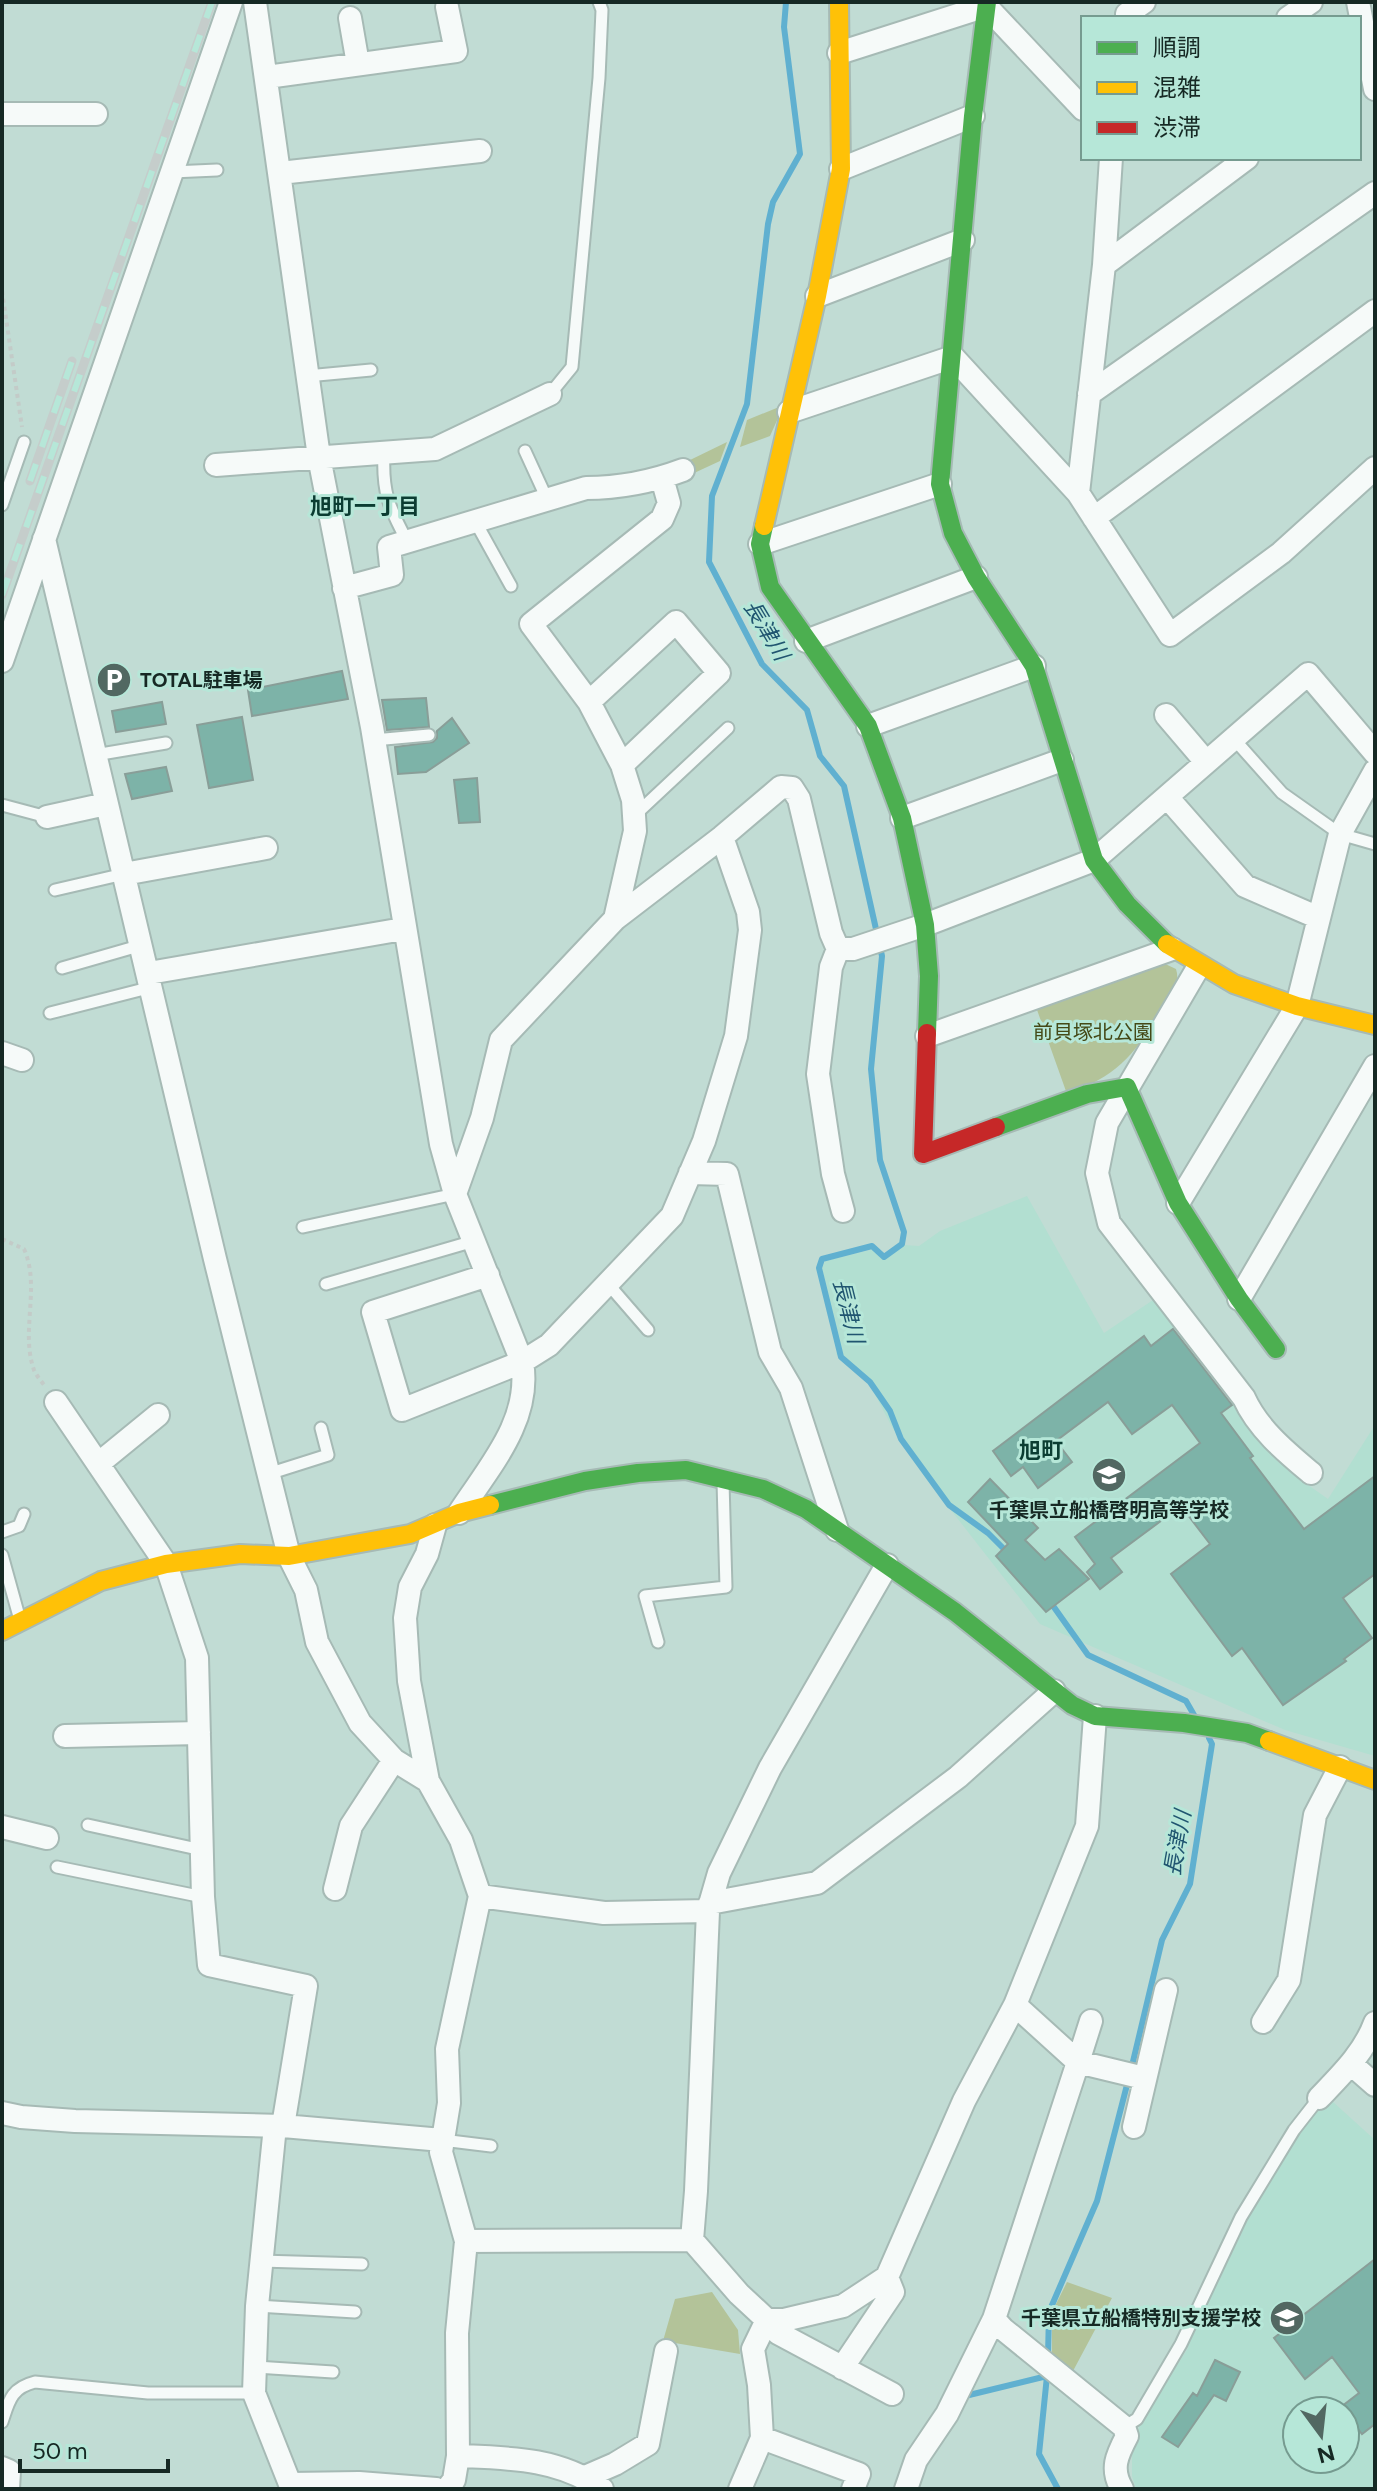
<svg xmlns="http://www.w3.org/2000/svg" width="1377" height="2491" font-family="Figtree,'Noto Sans JP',sans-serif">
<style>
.built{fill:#b2dfd1;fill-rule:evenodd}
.green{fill:#b3c399}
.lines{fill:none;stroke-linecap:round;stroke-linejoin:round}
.stream{stroke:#60b0d0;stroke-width:6}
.building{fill:#7db3a8;stroke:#899e98;stroke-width:2}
.lane-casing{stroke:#a6bab5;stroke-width:15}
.street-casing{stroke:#a6bab5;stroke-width:26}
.fast-casing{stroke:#a6bab5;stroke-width:22}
.slow-casing{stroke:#a6bab5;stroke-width:22}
.jam-casing{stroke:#a6bab5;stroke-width:22}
.path{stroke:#c3cbc8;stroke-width:4;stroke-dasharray:4 4;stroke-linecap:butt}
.lane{stroke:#f6faf9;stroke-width:11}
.street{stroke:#f6faf9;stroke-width:22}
.fast{stroke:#4caf50;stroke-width:18}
.slow{stroke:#ffc107;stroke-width:18}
.jam{stroke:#c62828;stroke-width:18}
.rail-casing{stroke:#c5cdcb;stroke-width:9}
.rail{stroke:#b6e7d8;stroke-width:6;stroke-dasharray:18;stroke-linecap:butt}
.labels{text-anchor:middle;stroke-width:6;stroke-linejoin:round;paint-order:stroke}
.poi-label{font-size:20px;font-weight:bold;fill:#162924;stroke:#b6e7d8;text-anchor:start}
.park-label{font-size:20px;fill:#444917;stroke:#b6e7d8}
.neighbourhood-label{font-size:22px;font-weight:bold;fill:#0b3d32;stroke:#b6e7d8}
.water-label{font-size:22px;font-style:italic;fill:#205570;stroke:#b6e7d8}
</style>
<rect width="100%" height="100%" fill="#c1dcd4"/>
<!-- built -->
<path class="built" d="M1027,1196L1104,1333L1159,1296L1291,1473L1328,1499L1373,1428L1375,1430V1756L1285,1730L1040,1624L925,1477L892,1427L868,1381L836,1354L840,1346L822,1268L825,1261L870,1250H875L884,1259L904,1245L919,1246L940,1231Z
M1332,2101L1375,2140V2489H1136L1132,2476V2454L1140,2423L1188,2348L1186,2345L1246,2220L1298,2134L1321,2104ZM1297,2411H1345V2459H1297Z"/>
<!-- green -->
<path class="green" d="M784,405L770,436L740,447L747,420Z
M727,442L720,461L692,474L688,461Z
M1161,962L1176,969C1181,985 1170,996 1162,1009C1135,1054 1118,1076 1067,1094L1036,1007Z
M1067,2282L1112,2298L1073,2371L1052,2356V2312Z
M712,2292L738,2330L740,2354L663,2341L675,2299Z"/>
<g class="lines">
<!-- stream -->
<path class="stream" d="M786,2L784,27L800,154L773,202L768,224L747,404L712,496L709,562L762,664L807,710L820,756L844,786L882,956L871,1069L880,1160L904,1232L902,1244L884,1257L872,1246L822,1259L819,1268L841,1357L870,1382L890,1411L901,1439L949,1505L988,1533L1007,1552
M1051,1603L1088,1655L1186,1701L1194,1715
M1131,2070L1162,1940L1190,1884L1212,1744L1209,1738
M1048,2356L1049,2312L1097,2201L1128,2081
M1047,2376L1039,2454L1058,2489
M961,2397L1047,2376V2371"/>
</g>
<!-- building -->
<path class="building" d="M342,671L348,699L252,716L248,690Z
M426,698L429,727L387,730L382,700Z
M162,702L166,724L116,732L112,711Z
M242,717L253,780L209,788L197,725Z
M452,718L469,743L426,772L398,774L395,747L433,742L437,738V731Z
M166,767L172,791L132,799L125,774Z
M477,778L480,822L459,823L454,780Z
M1173,1329L1232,1405L1221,1413L1253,1456L1250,1458L1304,1529L1375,1476V1574L1343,1598L1372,1638L1344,1659L1346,1661L1283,1705L1242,1648L1232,1656L1171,1574L1210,1544L1181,1506L1111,1558L1122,1572L1100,1589L1087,1572L1095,1564L1075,1537L1200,1443L1172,1405L1132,1434L1108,1402L1056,1441L1072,1462L1038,1488L1023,1467L1011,1476L993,1451L1144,1336L1151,1346Z
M990,1479L1038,1528L1025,1540L1045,1560L1059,1549L1089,1579L1046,1612L996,1556L1008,1544L968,1502Z
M1375,2259V2424L1362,2434L1341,2407L1359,2393L1332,2357L1305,2379L1274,2338Z
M1215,2360L1240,2372L1226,2401L1214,2395L1178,2447L1162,2437L1193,2393L1197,2396Z"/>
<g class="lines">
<!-- lane casing -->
<g class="lane-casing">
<path id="lane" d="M172,172L217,170
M307,376L371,370
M550,394L572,367L599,78L602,10L599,2
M525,451L547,499
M384,453C382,493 389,507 407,541
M2,505L24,442
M475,521L511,586
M1234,739L1282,793L1340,834L1375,844
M374,740L429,735
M95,755L166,743
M2,805L47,817
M635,815L728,728
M55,890L124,874
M62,968L142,945
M50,1013L152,987
M303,1227L455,1194
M326,1284L474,1241
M609,1285L648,1330
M268,1474L328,1455L321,1428
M2,1532L19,1526L24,1514
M2,1555L20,1620
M658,1642L645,1596L726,1587L723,1482
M88,1825L202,1850
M57,1867L203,1897
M442,2140L491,2146
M261,2261L362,2264
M257,2306L355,2312
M256,2367L333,2372
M2,2422C9,2401 11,2388 35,2382L148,2393H254
M1124,2427L1137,2419L1181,2344L1241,2217L1294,2130L1319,2098"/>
</g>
<!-- street casing -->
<g class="street-casing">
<path id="street" d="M255,2L319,457L372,727L441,1144L455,1194L522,1362C532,1420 489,1467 459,1513
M1358,2L1375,89
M1127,14L1144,2
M350,18L358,64
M1288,18L1311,2
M839,53L986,6L1083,109
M267,77L456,51L447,7
M2,114H96
M1111,158L1104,265L1078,493L1170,635L1281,553L1375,468
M841,169L973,116
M280,173L480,151
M1104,265L1247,158
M817,296L963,240
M1089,394L1375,193
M789,412L953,357L1078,493
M216,465L435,449L550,394
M1094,518L1375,311
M44,539L215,1259L289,1556L306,1590L317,1642L360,1723L394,1760L428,1781
M760,544L940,484
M344,588L392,575L389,547L586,488C620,488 651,482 683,470
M806,641L976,577
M2,661L231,2
M589,702L676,622L719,673L622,765
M1166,715L1206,762
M868,726L1034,666
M1167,797L1245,886L1319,918
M47,817L106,804
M902,818L1062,760
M124,874L266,848
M615,919L635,831L633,800L622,765L589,702L531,624L662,519L669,503L662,478
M838,949L831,967L818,1074L833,1174L843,1211
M1199,966L1107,1123L1097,1173L1109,1223L1244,1398C1258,1429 1286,1452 1311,1473
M149,973L403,929
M927,1036L1172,949
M2,1053L22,1060
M690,1173L727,1174L770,1352L791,1388L837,1530
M455,1194L482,1118L501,1040L615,919L722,837L781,787L792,788L799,799L831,933L838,949H853L925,925L1094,860L1308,674L1375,753
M1178,1203L1297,1006L1340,834L1375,771
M488,1275L373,1312L402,1410L522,1362L549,1345L672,1216L704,1141L736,1036L750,930L748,912L722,837
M1239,1299L1375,1066
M56,1402L166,1564L197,1658L203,1897L209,1965L306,1986L283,2126
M98,1464L158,1415
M435,1525L427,1554L410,1587L405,1618L409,1681L428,1781L461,1840L480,1896L447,2049L449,2103L441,2152L466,2241L457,2333L458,2456L454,2480L447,2489
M887,1565L770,1768L719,1873L708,1911L696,2191L692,2240L739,2294L767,2320H784L843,2306L887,2277L964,2101L1015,2005
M1095,1716L1087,1826L1015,2005L1078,2062L994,2319L1003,2329L1124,2427L1127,2436C1117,2455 1110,2469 1122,2489
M65,1736L199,1733
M2,1827L47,1838
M335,1889L351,1826L394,1760
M480,1896L604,1913L708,1911
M710,1903L817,1883L958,1777L1054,1691
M1091,2021L1078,2062L1144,2078
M1263,2022L1289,1980L1315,1815L1340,1767
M1351,2064L1375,2085
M1319,2098C1341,2075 1364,2053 1375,2023
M2,2113L21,2117L75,2121L283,2126L442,2140
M275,2126L257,2306L254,2393L292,2489
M1134,2127L1166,1990
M466,2241L692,2240
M842,2368L893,2292L887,2277
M762,2438L859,2474L853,2489
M458,2456C509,2458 559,2458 602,2489
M2,2468L9,2471L8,2489
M585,2477L615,2464L648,2444L666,2351
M291,2484L359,2483L436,2489
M740,2489L762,2438L759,2385L753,2349L767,2320L778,2333L892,2394
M906,2489L916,2460L947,2414L994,2319"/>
</g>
<!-- fast casing -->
<g class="fast-casing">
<path id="fast" d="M987,2L973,116L940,484L953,533L976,577L1034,666L1094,860L1127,904L1167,944
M764,526L760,544L770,587L868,726L902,818L925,925L929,976L927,1033
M996,1127L1087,1094L1127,1087L1178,1203L1239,1299L1276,1349
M490,1505L585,1481L638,1473L686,1470L763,1489L806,1509L955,1612L1072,1705L1095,1716L1184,1723L1247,1733L1269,1741"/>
</g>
<!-- slow casing -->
<g class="slow-casing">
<path id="slow" d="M764,526L817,296L841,169L839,2
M1167,944L1234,984L1297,1006L1375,1025
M2,1631L101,1581L166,1564L240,1554L289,1556L410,1534L459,1513L490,1505
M1269,1741L1375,1780"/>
</g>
<!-- jam casing -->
<g class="jam-casing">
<path id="jam" d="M927,1033L923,1154L996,1127"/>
</g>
<!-- path -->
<path class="path" d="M2,291L22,427
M2,1239L24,1249C41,1287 20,1331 34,1370C36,1375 41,1381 45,1386"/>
<!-- lane -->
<use href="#lane" class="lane"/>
<!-- street -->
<use href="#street" class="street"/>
<!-- fast -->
<use href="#fast" class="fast"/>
<!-- slow -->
<use href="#slow" class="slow"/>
<!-- jam -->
<use href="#jam" class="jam"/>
<!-- rail casing -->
<g class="rail-casing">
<path id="rail" d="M30,481L72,361
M2,595L212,2"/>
</g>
<!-- rail -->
<use href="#rail" class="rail"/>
</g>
<!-- icons -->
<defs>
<g id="parking-disc" transform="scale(1.8)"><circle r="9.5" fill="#526862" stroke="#b6e7d8"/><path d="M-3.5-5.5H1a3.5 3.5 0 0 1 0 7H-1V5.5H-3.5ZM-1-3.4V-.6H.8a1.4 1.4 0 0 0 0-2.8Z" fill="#fff"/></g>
<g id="school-disc" transform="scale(1.8)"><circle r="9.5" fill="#526862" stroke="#b6e7d8"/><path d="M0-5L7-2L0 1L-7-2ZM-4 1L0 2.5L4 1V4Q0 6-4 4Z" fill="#fff"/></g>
</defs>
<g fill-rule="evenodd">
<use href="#parking-disc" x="114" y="680"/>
<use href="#school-disc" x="1109" y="1475"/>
<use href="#school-disc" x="1287" y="2318"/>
</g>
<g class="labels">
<!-- poi labels -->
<g class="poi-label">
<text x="140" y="687">TOTAL駐車場</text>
<text x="1109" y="1517" text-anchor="middle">千葉県立船橋啓明高等学校</text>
<text x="1261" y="2325" text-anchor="end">千葉県立船橋特別支援学校</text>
</g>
<!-- park labels -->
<g class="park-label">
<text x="1093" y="1039">前貝塚北公園</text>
</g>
<!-- neighbourhood labels -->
<g class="neighbourhood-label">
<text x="365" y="514">旭町一丁目</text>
<text x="1041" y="1458">旭町</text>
</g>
<!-- water labels -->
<g class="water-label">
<text transform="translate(767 630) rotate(59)" y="8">長津川</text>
<text transform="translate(849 1311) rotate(76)" y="8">長津川</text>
<text transform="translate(1177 1843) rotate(-80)" y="8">長津川</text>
</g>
</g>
<!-- border -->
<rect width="1377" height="2491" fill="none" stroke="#162924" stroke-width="8"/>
<!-- legend -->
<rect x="1081" y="16" width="280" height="144" fill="#b6e7d8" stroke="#769b90" stroke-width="2"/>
<rect x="1097" y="42" width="40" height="12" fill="#4caf50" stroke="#769b90" stroke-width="2"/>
<text x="1153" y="56" font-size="24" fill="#162924">順調</text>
<rect x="1097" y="82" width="40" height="12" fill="#ffc107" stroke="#769b90" stroke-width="2"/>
<text x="1153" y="96" font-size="24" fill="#162924">混雑</text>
<rect x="1097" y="122" width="40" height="12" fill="#c62828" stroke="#769b90" stroke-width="2"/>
<text x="1153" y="136" font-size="24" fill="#162924">渋滞</text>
<!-- north arrow -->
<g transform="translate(1321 2435) rotate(165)"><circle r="38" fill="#b6e7d8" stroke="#769b90" stroke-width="2"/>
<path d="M0-6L14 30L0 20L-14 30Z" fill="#526862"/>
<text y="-12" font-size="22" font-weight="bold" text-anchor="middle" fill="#162924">N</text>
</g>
<!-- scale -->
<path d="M20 2459v12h148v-12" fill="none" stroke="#162924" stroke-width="4"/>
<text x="32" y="2459" font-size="24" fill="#162924" stroke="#b6e7d8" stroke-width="6" paint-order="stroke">50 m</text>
</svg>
